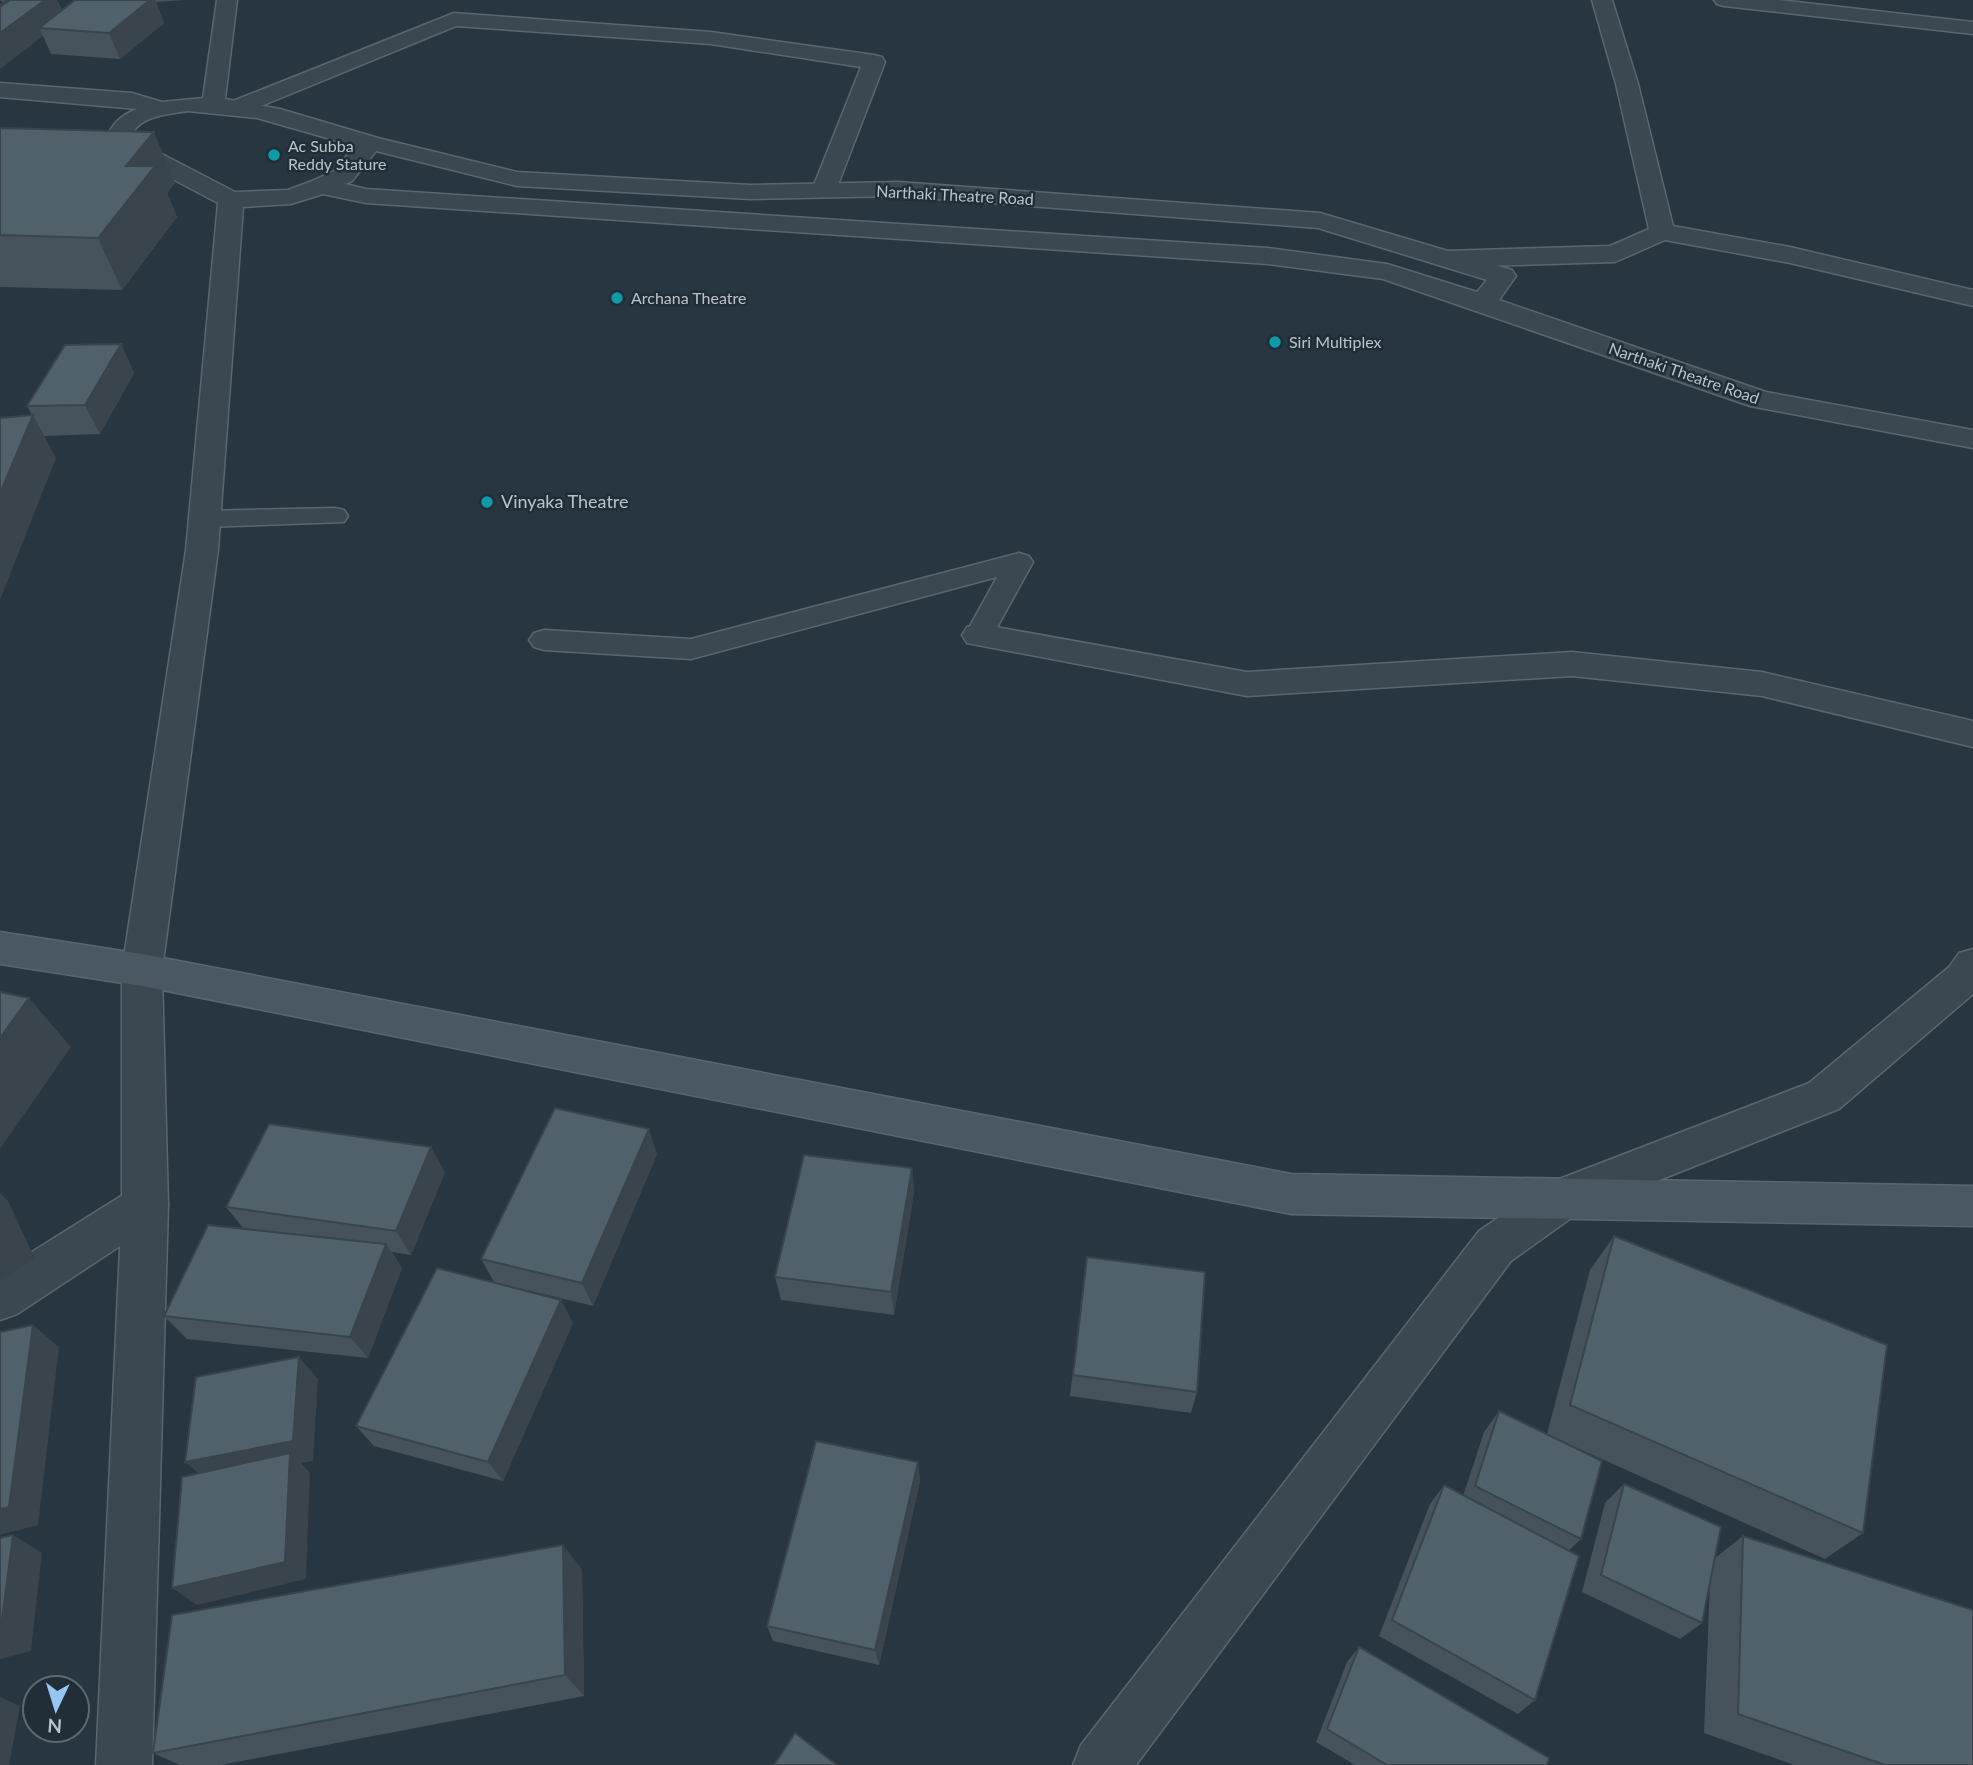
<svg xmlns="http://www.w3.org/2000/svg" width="1973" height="1765" font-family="Lato,sans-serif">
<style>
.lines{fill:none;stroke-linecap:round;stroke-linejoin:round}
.service-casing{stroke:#5a666f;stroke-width:3}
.minor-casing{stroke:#5a666f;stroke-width:3}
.tertiary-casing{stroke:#5a666f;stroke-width:3}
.secondary-casing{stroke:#5a666f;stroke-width:3}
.service{fill:#3c4851;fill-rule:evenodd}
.minor{fill:#3c4851;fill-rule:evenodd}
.tertiary{fill:#3c4851;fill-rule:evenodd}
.secondary{fill:#4a5864;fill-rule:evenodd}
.wall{fill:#46535d}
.shaded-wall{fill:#39444c}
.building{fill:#51616c;stroke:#39444c;stroke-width:2}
.culture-dot{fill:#0f9aa8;stroke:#212d37;stroke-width:2.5}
.labels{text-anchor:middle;stroke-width:5;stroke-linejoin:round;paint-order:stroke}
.far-poi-label{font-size:16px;fill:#b9c3cb;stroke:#212d37;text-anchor:start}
.far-street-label{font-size:16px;fill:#b9c3cb;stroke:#212d37}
.poi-label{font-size:18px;fill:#b9c3cb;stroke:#212d37;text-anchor:start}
</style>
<rect width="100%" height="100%" fill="#283641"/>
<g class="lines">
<!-- service casing -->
<g class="service-casing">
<path id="service" d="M335,508L344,510L348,516L344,522L204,527L194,525L191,519L194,513L204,511Z
M1019,553L1029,556L1033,562L989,642L979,645L969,642L965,635L997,577L691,659L544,650L534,647L529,640L534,633L544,630L691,639Z"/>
</g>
<!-- minor casing -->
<g class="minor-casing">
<path id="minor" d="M1592,0H1612L1638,84L1673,226L1790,247L1973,290V306L1790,263L1665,240L1615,262L1446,267L1437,264L1433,259L1437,254L1446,251L1610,246L1649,229L1616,84Z
M1714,0H1779L1973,22V34L1724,6L1717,4Z
M454,13L711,32L874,55L882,57L885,62L836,190L833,195L824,197L815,195L812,190L861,67L711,44L456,26L244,113H228L225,108L228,103Z
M979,624L1247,672L1572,652L1762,672L1973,721V747L1762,696L1572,676L1247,696L967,643L962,635L967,627Z
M145,1185L161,1191L168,1205L161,1219L17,1314L0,1320V1272L129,1191Z"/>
</g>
<!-- tertiary casing -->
<g class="tertiary-casing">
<path id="tertiary" d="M217,0H237L225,99L280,109L378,138L517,172L750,185L898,182L1320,213L1512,270L1516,276L1499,300L1766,392L1973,430V448L1750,406L1383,279L1268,264L366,203L323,194L291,204L243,207L218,550L162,970L168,1205L152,1765H96L122,1205V970L186,550L218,203L110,146L106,141C111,124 121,115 137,109L0,97V83L132,93L162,102L203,98ZM188,111L257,118L355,146L334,171L312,181L288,190L235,192L131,138C136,116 169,114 188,111ZM376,151L517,186L750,199L898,196L1318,228L1487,280L1477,292L1387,264L1268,248L366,189L345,184L352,181Z
M1973,949V994L1839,1109L1581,1211L1511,1261L1136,1765H1073L1081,1745L1479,1231L1549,1183L1809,1083L1949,967L1959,953Z"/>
</g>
<!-- secondary casing -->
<g class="secondary-casing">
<path id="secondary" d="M0,932L142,954L1291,1174L1973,1186V1226L1291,1214L142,986L0,964Z"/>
</g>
<!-- service -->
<use href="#service" class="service"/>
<!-- minor -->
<use href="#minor" class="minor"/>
<!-- tertiary -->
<use href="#tertiary" class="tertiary"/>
<!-- secondary -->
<use href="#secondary" class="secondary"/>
</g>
<!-- wall -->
<path class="wall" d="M0,0H57L62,10L75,0H184L156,2L164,23L120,59L51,54L43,36Z
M0,128L175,183L167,193L177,217L122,290L0,287Z
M121,344L134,373L100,434L44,436L56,458L27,406Z
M657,1154L593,1306L494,1282L481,1259Z
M912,1168L914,1192L894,1315L781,1300L775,1277Z
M445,1172L411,1255L392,1252L402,1268L368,1358L187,1339L164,1316L243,1228L226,1207Z
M1614,1236L1863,1533L1825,1559L1566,1443L1581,1539L1569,1550L1535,1700L1518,1714L1379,1636L1430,1504L1444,1485L1463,1496L1484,1432L1499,1411L1547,1434L1590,1270Z
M1087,1257L1197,1392L1191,1413L1070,1396Z
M573,1323L503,1481L374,1446L356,1426Z
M918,1462L920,1481L879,1665L773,1641L767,1626Z
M1624,1484L1715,1558L1743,1536L1973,1765H1794L1704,1733L1710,1582L1702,1623L1680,1639L1582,1592L1605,1503Z
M563,1545L582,1570L584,1696L221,1765H180L153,1753Z
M1359,1647L1547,1765H1355L1316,1742L1347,1662Z"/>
<!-- shaded-wall -->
<path class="shaded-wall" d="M6,0H57L65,19L39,28L43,36L0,69V4Z
M150,0H155L164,23L120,59L109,33Z
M154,132L175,183L167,193L177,217L122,290L98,238L126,166Z
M121,344L134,373L100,434L85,405Z
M33,415L56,458L0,600V493Z
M29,998L71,1047L0,1149V1038Z
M649,1129L657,1154L593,1306L582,1283Z
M431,1147L445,1172L411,1255L396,1231Z
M912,1168L914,1192L894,1315L891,1292Z
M0,1193L8,1201L35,1259L0,1279Z
M386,1244L402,1268L368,1358L350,1337Z
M561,1300L573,1323L503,1481L488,1462Z
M33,1325L59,1347L38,1525L0,1535V1509Z
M299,1357L318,1379L313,1461L301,1463L310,1473L306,1579L197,1605L172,1588L209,1482L185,1462Z
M918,1462L920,1481L879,1665L875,1650Z
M13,1535L42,1553L31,1651L0,1659V1635Z
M563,1545L582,1570L584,1696L565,1675Z
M0,1697L20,1706L9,1765H0Z"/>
<!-- building -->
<path class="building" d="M10,0H45L0,33V7Z
M75,0H150L109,33L39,28Z
M0,128L154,132L126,166H155L98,238L0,235Z
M121,344L85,405L27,406L65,345Z
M33,415L0,493V418Z
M0,992L29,998L0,1038Z
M555,1108L649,1129L582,1283L481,1259Z
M269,1124L431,1147L396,1231L226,1207Z
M804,1155L912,1168L891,1292L775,1277Z
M208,1225L386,1244L350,1337L164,1316Z
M1614,1236L1887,1345L1863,1533L1570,1405Z
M1087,1257L1205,1272L1197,1392L1073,1375Z
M437,1268L561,1300L488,1462L356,1426Z
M33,1325L9,1507L0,1509V1332Z
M299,1357L293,1441L185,1462L196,1377Z
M1499,1411L1602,1461L1581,1539L1475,1486Z
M816,1441L918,1462L875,1650L767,1626Z
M290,1453L285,1562L172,1588L182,1477Z
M1624,1484L1721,1527L1702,1623L1601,1575Z
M1444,1485L1579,1556L1535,1700L1392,1620Z
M13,1535L0,1635V1538Z
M1743,1536L1973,1610V1765H1885L1738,1714Z
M563,1545L565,1675L153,1753L172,1615Z
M1359,1647L1549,1758L1547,1765H1387L1327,1729Z
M795,1733L837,1765H774Z"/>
<!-- markers -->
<g class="culture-dot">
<circle cx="274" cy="155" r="7"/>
<circle cx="617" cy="298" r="7"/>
<circle cx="1275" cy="342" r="7"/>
<circle cx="487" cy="502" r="7"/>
</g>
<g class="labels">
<!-- far-poi labels -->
<g class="far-poi-label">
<text x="288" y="152">Ac Subba<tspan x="288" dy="18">Reddy Stature</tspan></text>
<text x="631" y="304">Archana Theatre</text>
<text x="1289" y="348">Siri Multiplex</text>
</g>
<!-- far-street labels -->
<g class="far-street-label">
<text transform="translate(955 195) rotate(3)" y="6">Narthaki Theatre Road</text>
<text transform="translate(1684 373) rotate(19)" y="6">Narthaki Theatre Road</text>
</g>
<!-- poi labels -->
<g class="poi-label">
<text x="501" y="508">Vinyaka Theatre</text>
</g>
</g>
<!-- north arrow -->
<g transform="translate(56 1709) rotate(184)"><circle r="33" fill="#212d37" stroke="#5e6972" stroke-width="2"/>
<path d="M0-5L12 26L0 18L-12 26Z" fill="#96c7f4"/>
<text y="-10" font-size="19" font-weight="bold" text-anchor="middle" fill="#b9c3cb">N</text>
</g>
</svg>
